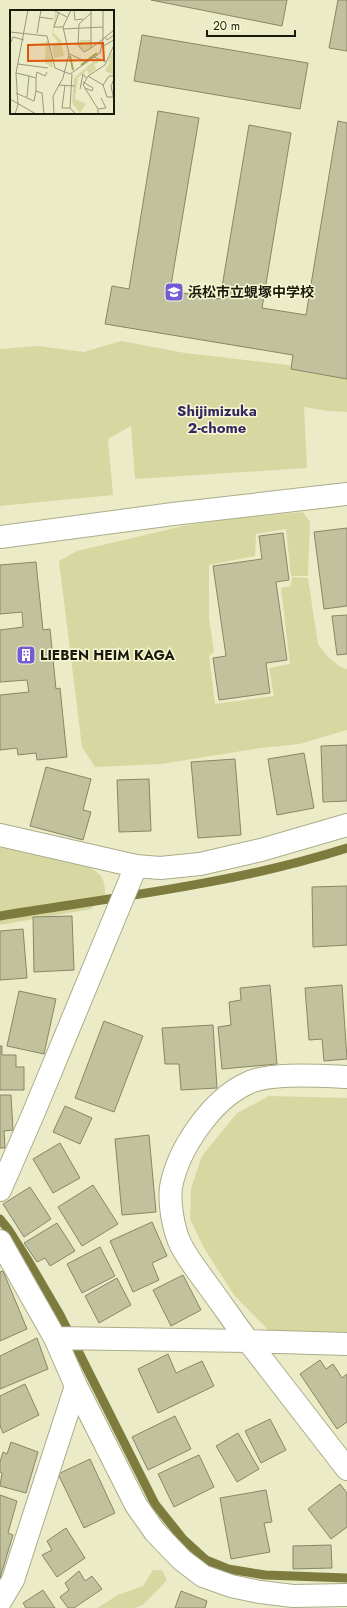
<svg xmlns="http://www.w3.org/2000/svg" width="347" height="1608" font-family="Jost,'Noto Sans JP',sans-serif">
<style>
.green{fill:#d7d8a1}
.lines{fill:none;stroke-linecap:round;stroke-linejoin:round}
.stream{stroke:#7d7c3e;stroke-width:9}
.building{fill:#c1c19e;stroke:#878766}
.minor-casing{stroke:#abac89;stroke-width:24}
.minor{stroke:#fff;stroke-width:22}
.labels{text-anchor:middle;stroke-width:3;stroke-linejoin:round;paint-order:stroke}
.poi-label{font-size:14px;font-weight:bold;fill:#1b1b0d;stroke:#f8f9d4;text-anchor:start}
.neighbourhood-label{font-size:15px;font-weight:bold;fill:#332863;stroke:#f8f9d4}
.inset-river{fill:none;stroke:#a7a653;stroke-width:2}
.inset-road{fill:none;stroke:#98987d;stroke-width:1}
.view{fill:#de560c;fill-opacity:0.15;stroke:#de560c;stroke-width:2}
.inset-edge{fill:none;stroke:#1b1b0d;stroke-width:2}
</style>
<rect width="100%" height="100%" fill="#ebebc7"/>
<!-- green -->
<path class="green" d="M121,341L185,353L347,372V412L328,411L304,407L307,468L135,479L131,426L108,439L113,495L0,506V349L38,346L84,352Z
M303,512L310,522L308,576H291L286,529L256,534L255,556L209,565V618L214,652L209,656L215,704L274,696L269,668L290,664L281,588L291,586L292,577L308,578L318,644L328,657L339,666L347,669V730L300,744L261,748L161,764L95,767L82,747L59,561L77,551L183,526L228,519Z
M0,845C21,850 88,860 100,875C105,880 105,889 105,895L91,909L0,925Z
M269,1096L347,1098V1333H296L268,1330L234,1295L204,1248L190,1219L191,1188L202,1156L237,1113Z
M153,1570H162L167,1580L143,1605L135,1608H97L118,1595L143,1586Z"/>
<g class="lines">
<!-- stream -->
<path class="stream" d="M0,916C116,897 234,884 347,848
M0,1219L8,1229L29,1262L60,1315L155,1504L183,1539L206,1560L228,1569L265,1575L347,1578"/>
</g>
<!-- building -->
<path class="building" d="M151,0H287L282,26Z
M338,0H347V51L329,48Z
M142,35L308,63L300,109L134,81Z
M158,111L199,118L170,291L220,299L249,125L291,133L262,308L306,315L338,121L347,123V379L291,369L293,355L105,324L112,286L129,289Z
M347,528V606L324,609L314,532Z
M283,533L289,580L276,582L287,660L266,663L270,693L219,700L213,658L226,656L213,566L262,559L259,536Z
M36,562L43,630L50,629L56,689L60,688L67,757L37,760L36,753L18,755L17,748L0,750V695L29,692L27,680L0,682V630L23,627L22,612L0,614V565Z
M347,615V654L337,655L332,616Z
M347,745V801L323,802L321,746Z
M304,753L314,808L277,815L268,759Z
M235,759L241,835L198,838L191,762Z
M46,767L91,779L83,810L91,812L83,840L30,826Z
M149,779L151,831L119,832L117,780Z
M347,886V945L313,947L312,887Z
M72,916L74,970L34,972L33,917Z
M23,929L27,978L0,980V931Z
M270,985L277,1064L222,1069L218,1027L231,1025L229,1002L241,1000L240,988Z
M342,985L347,1059L324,1061L322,1039L309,1040L305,988Z
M19,991L56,999L44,1054L7,1046Z
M104,1021L143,1036L114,1112L75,1098Z
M213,1025L217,1088L181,1090L179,1064H165L162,1028Z
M0,1046H2V1055H16V1067H24V1090H0Z
M0,1095H11L13,1130L4,1131L5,1148H0Z
M65,1106L92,1118L80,1144L53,1132Z
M149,1135L156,1212L122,1215L115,1139Z
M60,1143L80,1178L53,1193L33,1159Z
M93,1185L118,1224L82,1246L58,1207Z
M30,1187L51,1219L24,1237L3,1204Z
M152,1222L167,1256L152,1263L159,1280L133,1292L110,1241Z
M57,1223L75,1251L50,1266L45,1258L37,1262L24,1243Z
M100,1247L115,1276L82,1293L67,1264Z
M3,1271L27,1329L0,1341V1272Z
M183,1275L201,1310L171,1326L153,1290Z
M117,1278L131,1305L99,1323L85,1296Z
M37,1338L48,1369L0,1389V1356Z
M168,1354L176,1373L202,1361L214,1386L158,1413L138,1369Z
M320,1360L326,1369L333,1364L342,1378L347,1374V1422L337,1429L300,1374Z
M25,1384L39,1415L3,1433L0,1426V1396Z
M175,1416L191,1449L148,1470L132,1437Z
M270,1419L286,1450L261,1463L245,1431Z
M238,1433L259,1469L237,1482L216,1446Z
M11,1442L38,1452L26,1493L0,1486L2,1473L0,1472V1462L3,1452L7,1454Z
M199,1455L214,1487L174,1507L158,1474Z
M90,1459L115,1513L84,1528L58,1474Z
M340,1484L347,1493V1527L331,1539L308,1509Z
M266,1490L272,1522L264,1523L270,1552L231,1559L220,1498Z
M0,1495L17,1501L8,1533L13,1535L0,1578Z
M66,1528L85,1558L57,1577L42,1555L52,1550L47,1541Z
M331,1545L332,1568L293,1569V1546Z
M79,1571L85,1581L92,1576L102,1589L74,1608H68L60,1597L69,1590L65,1583Z
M43,1590L55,1608H26L23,1603Z
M181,1591L207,1601L205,1608H175Z"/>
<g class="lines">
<!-- minor casing -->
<g class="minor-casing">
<path id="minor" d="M0,537L173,514L347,494
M0,835L136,866L160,868L200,864L261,850L347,825
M0,1190L34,1112L136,866
M0,1241L55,1338L76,1386L136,1505L155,1532L182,1560L203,1576L231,1586L260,1592L293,1596L347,1595
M55,1338L248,1341
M248,1341C234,1322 221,1303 207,1284C197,1270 186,1257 179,1241C173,1226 169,1203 171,1187C178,1149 212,1099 248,1083C270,1072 321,1076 347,1077
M347,1344L248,1341L347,1469
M0,1602L13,1580L76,1386"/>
</g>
<!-- minor -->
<use href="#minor" class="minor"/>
</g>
<!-- icons -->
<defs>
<g id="school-square" transform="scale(1)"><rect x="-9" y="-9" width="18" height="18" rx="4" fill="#745bd6" stroke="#f8f9d4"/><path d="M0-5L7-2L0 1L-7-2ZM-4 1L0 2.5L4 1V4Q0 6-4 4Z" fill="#fff"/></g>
<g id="building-square" transform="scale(1)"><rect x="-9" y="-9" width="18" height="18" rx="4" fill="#745bd6" stroke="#f8f9d4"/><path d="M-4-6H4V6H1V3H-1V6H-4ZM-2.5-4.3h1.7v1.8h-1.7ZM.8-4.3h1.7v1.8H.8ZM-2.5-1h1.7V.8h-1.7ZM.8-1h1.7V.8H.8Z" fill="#fff"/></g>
</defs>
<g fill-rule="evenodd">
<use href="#school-square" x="174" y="292"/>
<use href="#building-square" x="26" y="655"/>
</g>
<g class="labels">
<!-- poi labels -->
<g class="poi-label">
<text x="188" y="297">浜松市立蜆塚中学校</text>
<text x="40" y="660">LIEBEN HEIM KAGA</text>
</g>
<!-- neighbourhood labels -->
<g class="neighbourhood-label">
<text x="217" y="416">Shijimizuka<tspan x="217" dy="17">2-chome</tspan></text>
</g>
</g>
<!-- overview -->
<g transform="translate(10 10)">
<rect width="104" height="104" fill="#ebebc7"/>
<path d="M45,2L47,4L43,23L51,30L54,46L44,48L42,36L49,34L42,24ZM70,30H81L80,37L75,41L69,38ZM36,31H39L37,36H40V44L38,45H41L43,58L35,53ZM101,43H104V65L95,61L100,52L98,51ZM85,50L89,52L84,54L86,59L79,64L77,60L68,68L65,89L76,94L70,103L62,93L64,68Z" fill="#d7d8a1"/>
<path class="inset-river" d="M60,46L63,60M71,55L87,43"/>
<path class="inset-road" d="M43,0L57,7M64,0L65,10L73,9M81,0V38L93,29V0M49,2L44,17H53M29,7L43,9M53,19L93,17M0,22L37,26L45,58L60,64L90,43L93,29L104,20M27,23L31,0M95,27L97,30L104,25M1,32L3,27L14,30M93,36L104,30M81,38L74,42L68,35L69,14L81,3M59,44L75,51M84,47L96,52M8,54L38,58M6,63L19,66M78,66L73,75L88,99V104M26,68L27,62L35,66L37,62M104,69L101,76L104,90M73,72L83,78L82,81L75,78M48,75L65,76M55,75L52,98H60L66,104M93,75L78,66L95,55L104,35M70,79L73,64L76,68M6,83L24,91L26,81L32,83L34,104M17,87L19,66L26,68V81M103,87H97L93,75L99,66H104M0,89L26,104M60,98L62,64M88,99L96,98L91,88M5,104L8,95L6,63L18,0M44,104L43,86L53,68L59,44L53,17L61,0"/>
<path class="view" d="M93,33L94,50L18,51V35Z"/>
<rect width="104" height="104" class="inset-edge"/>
</g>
<!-- scale -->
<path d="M207 30v6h88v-6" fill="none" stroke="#1b1b0d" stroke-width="2"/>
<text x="213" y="30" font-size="12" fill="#1b1b0d" stroke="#f8f9d4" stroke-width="3" paint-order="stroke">20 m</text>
</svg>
